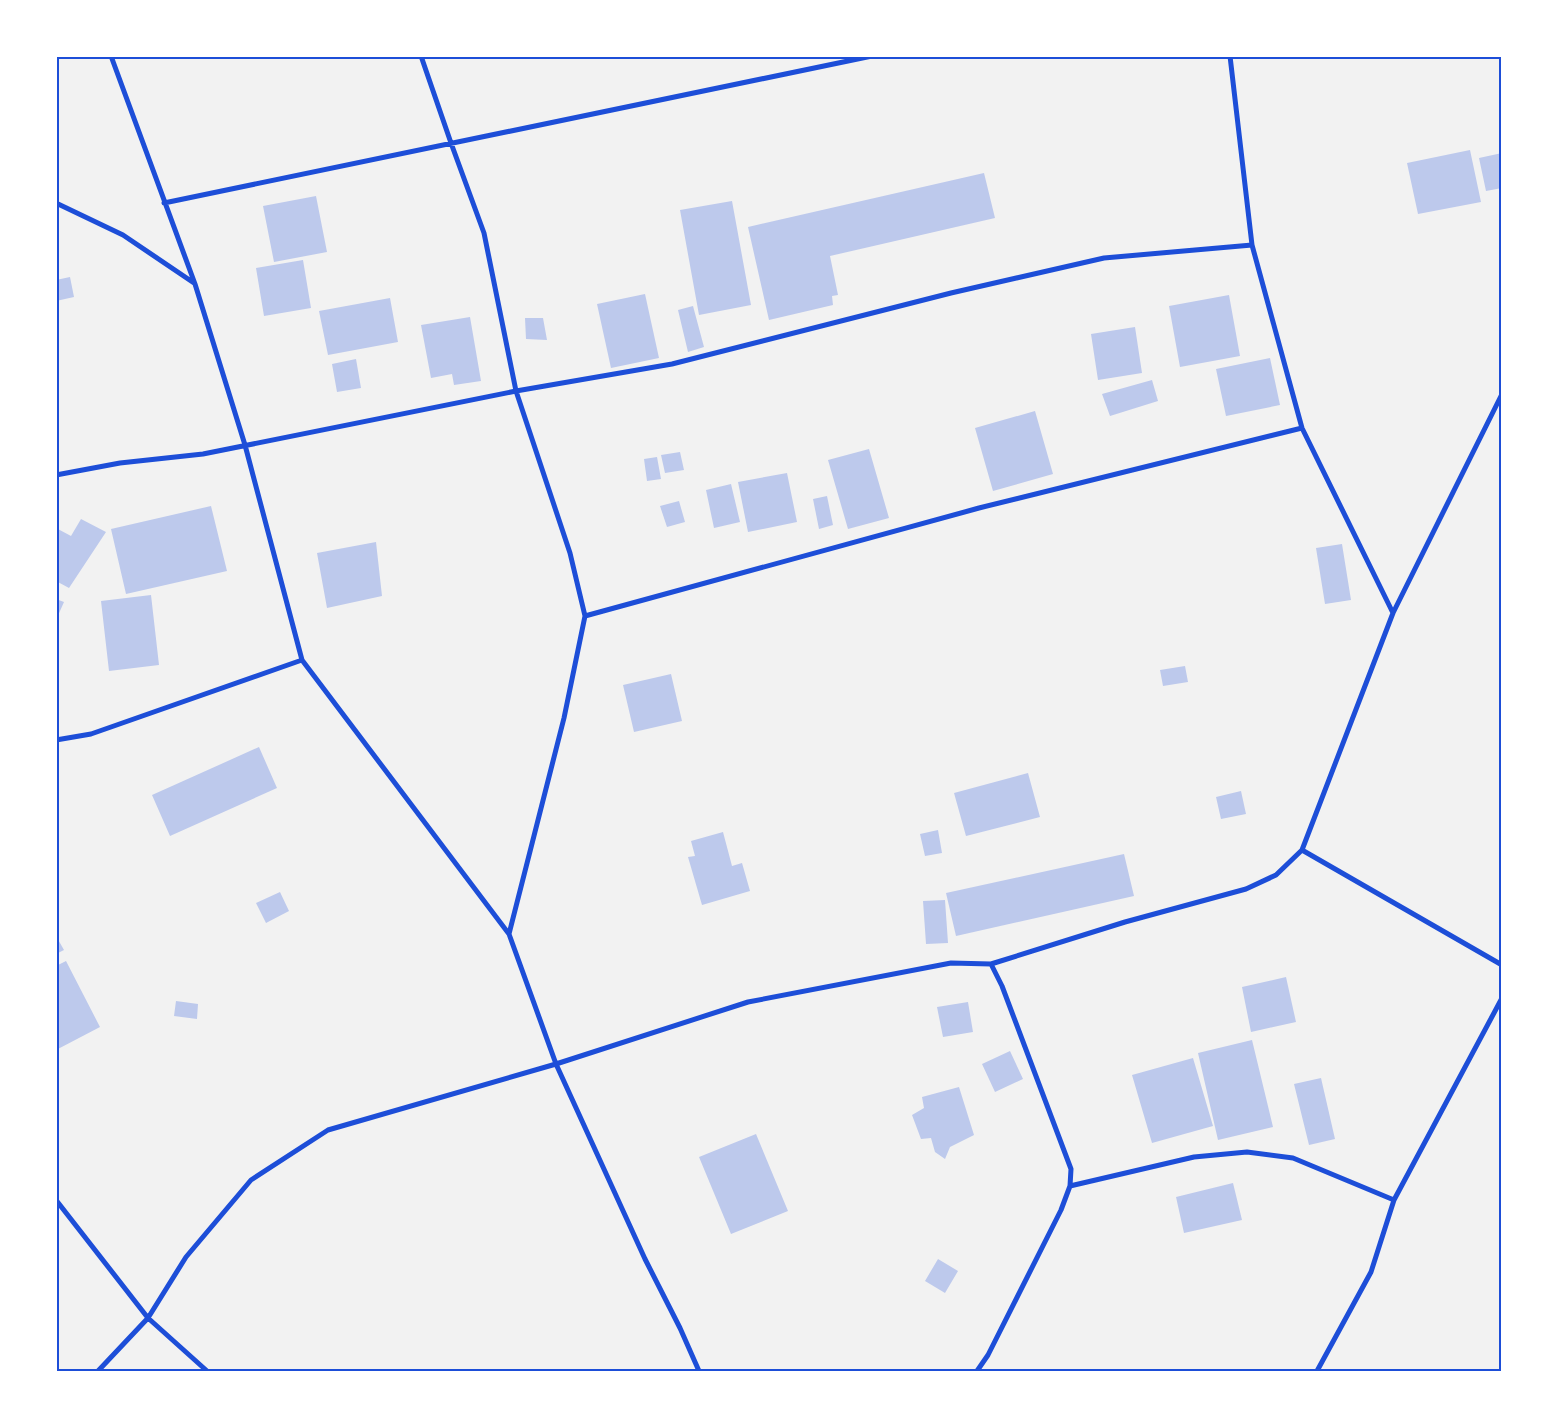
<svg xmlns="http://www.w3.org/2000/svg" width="1558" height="1427" font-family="'Open Sans',sans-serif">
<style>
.building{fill:#bdc9ec}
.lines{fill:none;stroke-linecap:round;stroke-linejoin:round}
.minor{stroke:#1d4ed8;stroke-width:5}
.neatline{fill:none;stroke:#1d4ed8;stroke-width:2}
</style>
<rect width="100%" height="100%" fill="#f2f2f2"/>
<!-- building -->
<path class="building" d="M1470,150L1481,202L1418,214L1407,163Z
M1502,153V188L1486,191L1479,158Z
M984,173L995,218L830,256L838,295L832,296L833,305L769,320L748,227Z
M316,196L327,252L274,262L263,206Z
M732,201L751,305L699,315L680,210Z
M303,260L311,308L264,316L256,268Z
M70,277L74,297L56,301V280Z
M645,294L659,358L611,368L597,304Z
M1229,295L1240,356L1180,367L1169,306Z
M390,298L398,342L328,355L319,311Z
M693,306L704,347L688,352L678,310Z
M470,317L481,381L454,385L452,374L431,378L421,325Z
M525,318H543L547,340L526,339Z
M1135,327L1142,373L1098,380L1091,334Z
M1270,358L1280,405L1226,416L1216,369Z
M356,359L361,388L337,392L332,364Z
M1152,380L1158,401L1110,416L1102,394Z
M1035,411L1053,474L993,491L975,428Z
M869,449L889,518L848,529L828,460Z
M680,452L684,470L665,473L661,455Z
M657,457L661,479L647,481L644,459Z
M787,473L797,522L748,532L738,482Z
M731,484L740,522L714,528L706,490Z
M827,496L833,525L819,529L813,499Z
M679,501L685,522L667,527L660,506Z
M211,506L227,571L126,594L111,529Z
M81,519L106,532L69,588L56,581V528L71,536Z
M376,542L382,596L327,608L317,553Z
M1342,544L1351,600L1325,604L1316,548Z
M151,595L159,665L109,671L101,601Z
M56,599L64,602L56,620Z
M1185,666L1188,682L1163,686L1160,670Z
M671,674L682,721L634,732L623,685Z
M259,747L277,788L170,836L152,795Z
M1028,773L1040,817L966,836L954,793Z
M1241,791L1246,814L1221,819L1216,797Z
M938,830L942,853L925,856L920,834Z
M723,832L732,866L742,863L750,891L702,905L688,857L695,856L691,841Z
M1124,854L1134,896L956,936L946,893Z
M280,892L289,911L266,923L256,903Z
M945,900L948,943L926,944L923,901Z
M56,936L64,950L56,954Z
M66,961L100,1027L56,1050V966Z
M1286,977L1296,1022L1251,1032L1242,987Z
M176,1001L198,1004L197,1019L174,1016Z
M968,1002L973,1032L943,1037L937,1007Z
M1252,1040L1273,1127L1218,1140L1198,1053Z
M1010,1051L1023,1079L995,1092L982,1064Z
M1193,1058L1213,1126L1152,1143L1132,1075Z
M1321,1078L1335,1139L1309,1145L1294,1084Z
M959,1087L974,1135L950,1147L945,1159L935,1152L931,1138L921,1139L912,1115L924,1108L922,1097Z
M756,1134L788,1211L731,1234L699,1157Z
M1233,1183L1242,1220L1184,1233L1176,1197Z
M938,1259L958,1271L945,1293L925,1281Z"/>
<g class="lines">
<!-- minor -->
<path class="minor" d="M111,56L195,284L245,445L302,660L509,934L556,1064L645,1259L680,1328L699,1371
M421,56L451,143L484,233L516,391L570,553L585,616L564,718L509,934
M1230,56L1252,245L1302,428L1393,613
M56,203L123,235L194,283
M164,203L872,56
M56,475L120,463L203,454L516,391L672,364L951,293L1104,258L1252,245
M585,616L979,508L1302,428
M56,740L91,734L302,660
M1302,850L1502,965
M991,964L1125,922L1246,889L1276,875L1302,850L1393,613L1502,394
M1070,1186L1194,1157L1247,1152L1293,1158L1394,1200
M56,1200L148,1318L207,1371
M98,1371L148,1318L186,1257L251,1180L328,1130L556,1064L748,1002L951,963L991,964L1002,986L1071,1169L1070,1186L1061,1210L988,1355L977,1371
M1317,1371L1371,1272L1394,1200L1502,998"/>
</g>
<!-- border -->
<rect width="1558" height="1427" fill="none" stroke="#ffffff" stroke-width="115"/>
<rect x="58" y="58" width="1442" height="1312" class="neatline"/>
</svg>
